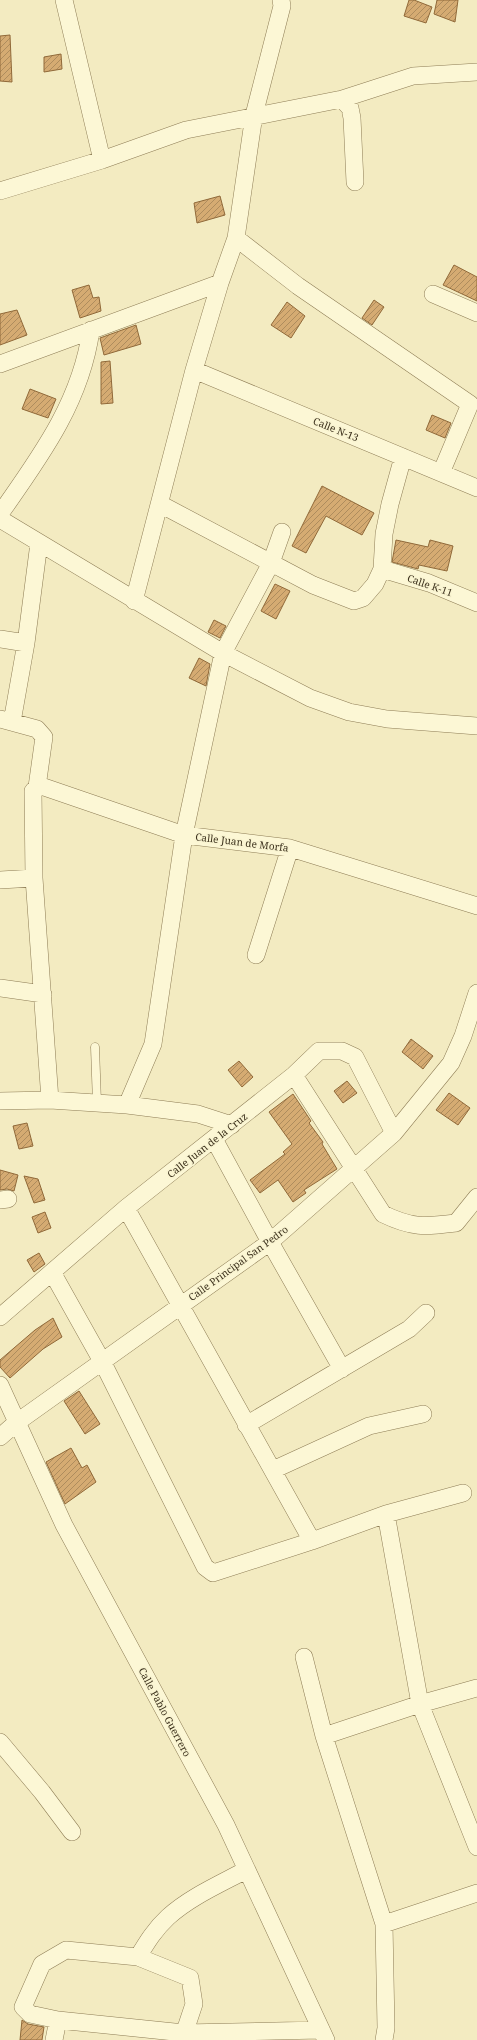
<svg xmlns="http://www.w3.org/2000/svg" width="477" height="2040" font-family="'Noto Serif',serif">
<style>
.building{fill:url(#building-hatch);stroke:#906939}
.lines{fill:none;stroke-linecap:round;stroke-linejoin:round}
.service-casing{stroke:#8e7d56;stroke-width:9}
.minor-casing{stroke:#8e7d56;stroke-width:18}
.service{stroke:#fcf7d5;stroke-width:8}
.minor{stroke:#fcf7d5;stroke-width:17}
.labels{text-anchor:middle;stroke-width:3;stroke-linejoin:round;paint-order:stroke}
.street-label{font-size:10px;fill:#3c311c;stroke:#f9f4d1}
</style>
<defs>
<pattern id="building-hatch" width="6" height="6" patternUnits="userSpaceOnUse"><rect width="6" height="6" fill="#d5ab72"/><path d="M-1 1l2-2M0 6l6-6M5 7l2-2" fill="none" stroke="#ae8c5d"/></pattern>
</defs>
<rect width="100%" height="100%" fill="#f3ebc1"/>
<!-- building -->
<path class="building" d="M409,0H414L432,7L426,23L404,16Z
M437,0H458L455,22L434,14Z
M10,35L12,82L0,81V36Z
M61,54L62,69L44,72V57Z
M220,196L225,215L197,223L194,203Z
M454,265L477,277V301L443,285Z
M89,285L93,298L99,297L101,311L80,318L72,290Z
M374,300L384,307L372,325L362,318Z
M287,302L305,316L291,338L271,325Z
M17,310L27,335L0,345V314Z
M136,325L141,344L104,355L100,338Z
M110,361L113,403L101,404V362Z
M30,389L56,399L48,418L22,409Z
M432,415L451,423L445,438L426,430Z
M322,486L374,513L362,535L326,516L306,553L292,546Z
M396,540L428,547L430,540L453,546L447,571L419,565L418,569L392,562Z
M275,584L290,591L276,619L261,611Z
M214,620L226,626L220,638L208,632Z
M199,658L210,664L206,686L189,678Z
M411,1039L433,1056L423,1069L402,1052Z
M239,1061L253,1077L242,1087L228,1070Z
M347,1081L357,1093L343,1103L334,1091Z
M449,1093L470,1108L458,1125L436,1110Z
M293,1094L311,1121L309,1123L323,1142L322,1144L337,1169L304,1190L306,1193L293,1202L278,1180L260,1193L250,1180L285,1154L283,1152L292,1144L269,1112Z
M27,1123L33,1146L19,1149L13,1126Z
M0,1170L18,1175L14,1191L7,1189L0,1190Z
M24,1176L38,1179L45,1200L34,1203Z
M45,1212L51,1228L38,1233L32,1217Z
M39,1253L45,1264L34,1272L27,1260Z
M53,1318L62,1337L43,1349L10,1378L0,1367V1360L35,1330Z
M79,1391L100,1424L85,1434L64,1401Z
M71,1448L82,1468L87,1465L96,1482L65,1504L46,1462Z
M22,2020L28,2024L44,2027L42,2040H20Z"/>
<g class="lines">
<!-- service casing -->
<g class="service-casing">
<path id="service" d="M95,1047L97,1103"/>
</g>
<!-- minor casing -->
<g class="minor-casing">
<path id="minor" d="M64,0L102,160
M342,99L350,108L352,118L355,182
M0,191L102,160L186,130L342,99L413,76L477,72
M236,238L298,286L470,404L441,473
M433,294L477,313
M0,364L220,283
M194,370L477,488
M160,504L313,585L354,601L363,598L375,584L382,569L384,534L390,504L403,457
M0,514C40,457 81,402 91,330
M0,519L223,653L310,698L349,712L387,719L477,726
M382,569L429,583L477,603
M134,601L194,370L220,283L236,238L254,115L282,6L281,0
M0,639L26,643L39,543
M0,719L37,729L44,737L37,787
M12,722L26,643
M0,880L34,878
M256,955L290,848
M0,988L43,994
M294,1075L383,1214C412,1228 424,1227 456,1223L477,1197
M50,1100L34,878L33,791L37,787H44L184,835L290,848L477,906
M0,1101L50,1100L127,1105L198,1114L232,1125
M127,1105L153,1044L184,835L223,653L271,563L282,532
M214,1139L270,1242L342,1369
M0,1200L8,1199
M126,1208L312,1541
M52,1272L103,1363L205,1567L213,1573L312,1541L386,1514L463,1493
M0,1317L126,1208L294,1075L319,1051H342L355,1057L394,1133
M0,1385L64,1525L226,1825L326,2040
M246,1425L409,1329L426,1313
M0,1437L16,1423L270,1242L394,1133L451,1063L463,1036L477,993
M273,1470L369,1426L423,1414
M386,1514L420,1704L477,1847
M304,1657L324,1736L384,1924L386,2028L384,2040
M324,1736L420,1704L477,1688
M0,1742L42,1792L72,1832
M384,1924L477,1893
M138,1957C147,1942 155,1929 168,1917C190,1897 220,1884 246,1870
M54,2040L58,2020
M182,2040L194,2004L190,1978L138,1957L66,1950L42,1964L23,2007L30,2014L58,2020L184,2033L320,2030"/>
</g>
<!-- service -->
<use href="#service" class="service"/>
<!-- minor -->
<use href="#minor" class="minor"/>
</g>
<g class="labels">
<!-- street labels -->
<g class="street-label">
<text transform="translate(336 429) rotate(22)" y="4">Calle N-13</text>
<text transform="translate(430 585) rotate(19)" y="4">Calle K-11</text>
<text transform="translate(242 842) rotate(7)" y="4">Calle Juan de Morfa</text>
<text transform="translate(207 1145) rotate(-38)" y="4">Calle Juan de la Cruz</text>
<text transform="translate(238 1263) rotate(-36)" y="4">Calle Principal San Pedro</text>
<text transform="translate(165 1712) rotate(62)" y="4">Calle Pablo Guerrero</text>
</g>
</g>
</svg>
